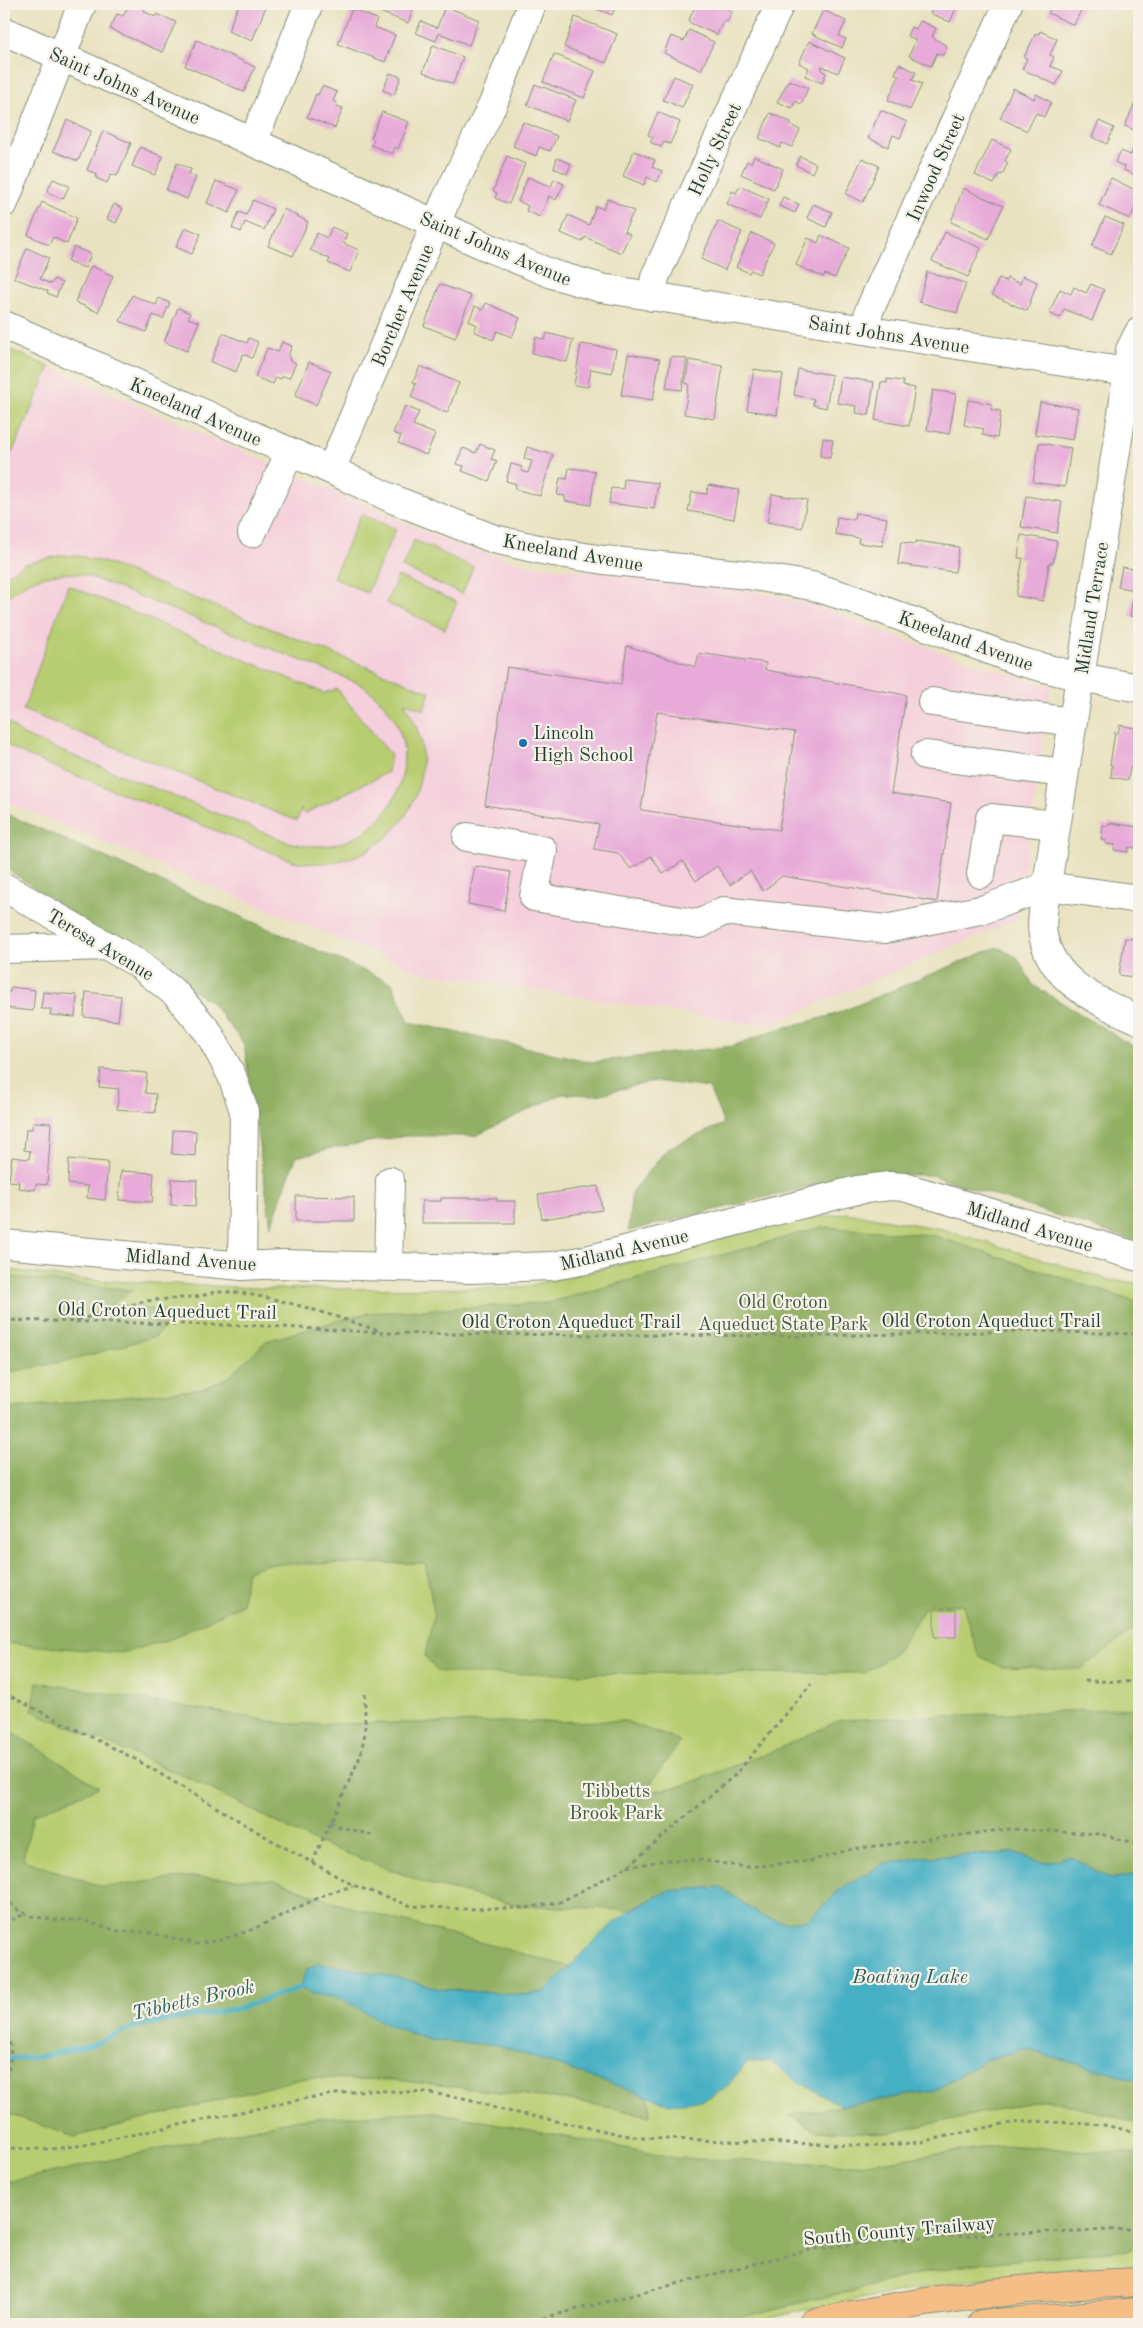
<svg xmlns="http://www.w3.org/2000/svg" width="1143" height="2328" font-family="'Old Standard TT',serif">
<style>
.built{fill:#f5cfdb}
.green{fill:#b8cd71;stroke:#6c8552}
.forest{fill:#92b063;stroke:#58764c}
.water{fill:#45afc3;stroke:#32767c}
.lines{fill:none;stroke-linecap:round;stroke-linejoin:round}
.stream{stroke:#45afc3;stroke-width:5.5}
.building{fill:#e8aad9;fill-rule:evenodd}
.minor-casing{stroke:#84907a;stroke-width:30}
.highway-casing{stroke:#84907a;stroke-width:30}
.path{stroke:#84907a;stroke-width:3;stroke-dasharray:4 4;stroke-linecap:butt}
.minor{stroke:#fff;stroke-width:28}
.highway{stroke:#f6be87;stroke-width:28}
.poi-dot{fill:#1f6fb2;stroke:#f7f3e8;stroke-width:2}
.labels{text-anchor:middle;stroke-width:4.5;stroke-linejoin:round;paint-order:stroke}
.street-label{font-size:19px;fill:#1f3d34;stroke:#f7f3e8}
.poi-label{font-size:19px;fill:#1f3d34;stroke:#f7f3e8;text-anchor:start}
.park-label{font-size:19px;fill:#3e5a40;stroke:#f7f3e8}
.water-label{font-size:20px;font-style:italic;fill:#2a5f5f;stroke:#f7f3e8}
</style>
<rect width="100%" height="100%" fill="#f7f3e8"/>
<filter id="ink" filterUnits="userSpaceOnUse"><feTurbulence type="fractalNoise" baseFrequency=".02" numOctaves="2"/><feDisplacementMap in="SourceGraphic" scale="10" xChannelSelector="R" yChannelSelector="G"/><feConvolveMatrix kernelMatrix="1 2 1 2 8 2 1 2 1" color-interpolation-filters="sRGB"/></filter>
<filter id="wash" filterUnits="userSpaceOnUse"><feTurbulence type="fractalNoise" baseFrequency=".0096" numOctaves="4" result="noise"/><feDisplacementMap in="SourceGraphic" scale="20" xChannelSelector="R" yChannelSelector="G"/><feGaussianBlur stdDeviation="1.12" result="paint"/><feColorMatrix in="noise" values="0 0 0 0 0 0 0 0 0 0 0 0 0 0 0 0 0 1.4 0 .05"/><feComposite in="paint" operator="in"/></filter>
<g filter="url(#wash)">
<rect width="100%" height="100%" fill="#e9e2c0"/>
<!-- built -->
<path class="built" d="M4,347L454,544L523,564L750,590L822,608L903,639L991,669L1051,686L1017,919L765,1026L420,972L4,801Z"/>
<!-- green -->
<path class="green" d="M4,347L50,367L12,453L4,449Z
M361,514L396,529L367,593L333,577Z
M414,540L473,567L462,594L402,567Z
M62,555L78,556L104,562L430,692L424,710L404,702C413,718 421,734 422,752C425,825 362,875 293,861L27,756L4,743V719L22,734L32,739L285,841C389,874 452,738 358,683L85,575C53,570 27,578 4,600V577L24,564Z
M398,576L457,602L445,629L386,603Z
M68,585L324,693L337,689L391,755L388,772L304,814L301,809L297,821L23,710Z
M847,1213L942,1229L1110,1280L1139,1283V2266C1051,2267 964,2280 878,2296C835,2304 792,2311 751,2324H4V1269L74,1279L276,1289L518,1288L590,1272L783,1223Z"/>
<!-- forest -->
<path class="forest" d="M4,813L392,983L409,1022L592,1062L733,1046L772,1031L833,1015L997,947L1017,957L1033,985L1139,1050V1242L931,1175L862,1174L628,1231L632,1191L668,1148L724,1124L709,1088L655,1081L597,1095L562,1094L475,1136H405L332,1148L296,1157L271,1226L244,1044L210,1001L107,937L4,867Z
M823,1227L932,1235L1139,1303V1625L1081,1669L1001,1667L978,1655L963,1605H927L897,1651L865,1673L461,1674L437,1671L425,1656L434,1613L425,1563L268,1564L247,1571L242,1604L171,1639L121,1653L4,1643V1409L203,1389L229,1377L266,1341L366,1313L547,1303Z
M4,1276L133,1290L111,1304L177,1313L156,1336L76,1359L4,1373Z
M37,1682L289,1724L625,1721L680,1741L644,1793L682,1786L778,1749L840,1720L1139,1708V1874L1111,1879L1069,1856L1046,1863L1012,1853L922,1857L884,1864L844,1886L808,1920L784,1922L762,1916L720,1887L668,1891L630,1910L518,1905L431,1885L309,1839L191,1779L32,1711Z
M4,1727L99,1787L33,1815L23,1860L104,1887L188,1877L275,1880L336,1903L571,1967L544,1992L523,1995L439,1989L400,1978L314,1994L340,1998L430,2040L498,2045L649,2096L650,2116L577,2101L395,2080L304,2078L74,2137L4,2112V2074L8,2059L4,2035Z
M1024,2049L1139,2081V2123L1046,2099L889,2133L817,2131L789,2115L934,2091L985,2060Z
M430,2111L677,2158L858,2165L1002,2145L1139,2154V2248L954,2266L712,2324H4V2183L298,2119Z"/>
<!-- water -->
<path class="water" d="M1012,1853L1046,1863L1069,1856L1111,1879L1139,1874V2081L1024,2049L985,2060L934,2091L842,2106L797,2081L770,2061H748L725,2089L701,2101L670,2104L498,2045L430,2040L388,2025L340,1998L314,1994L299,1988L307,1969L319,1963L400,1978L439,1989L523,1995L544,1992L598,1937L630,1910L668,1891L720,1887L762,1916L784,1922L808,1920L844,1886L884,1864L922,1857Z"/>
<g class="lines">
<!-- stream -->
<path class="stream" d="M8,2059L39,2057L91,2045L139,2025L236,2009L299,1988"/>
</g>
<g id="blocks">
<!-- building -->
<path class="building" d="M129,4H144L147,5L144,11L155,17L157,14L176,22L162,52L110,29L117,14L123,16Z
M239,4H267L252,41L228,31Z
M366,4H415L408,23L365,6Z
M584,4H617L612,15Z
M696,4H717L732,11L727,22L723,21L717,35L688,22Z
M927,4H958L950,22L930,13L933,7Z
M1052,4H1084L1074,25L1048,13Z
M445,6L479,20L469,45L439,33L436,41L416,33L421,21L437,28Z
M352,9L377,19L374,27L395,35L385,62L338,44Z
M823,10L846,21L839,36L846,39L842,48L812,34Z
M575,17L617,34L606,63L564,47Z
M920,21L936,28L932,37L947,46L943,55L937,53L931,66L909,56L916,40L907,36L911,27L916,29Z
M689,30L714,42L701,70L664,53L671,36L684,41Z
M1040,31L1057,39L1050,55L1054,57L1050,66L1063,71L1056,85L1022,69L1027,59L1024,57L1036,33L1039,34Z
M197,40L255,67L244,92L185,66Z
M809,41L845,58L838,73L822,66L821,70L826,73L822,83L805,76L809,68L799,63Z
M433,45L463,57L453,84L423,72Z
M554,54L595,71L584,98L543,82Z
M899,64L916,72L912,80L922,84L910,110L888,100L899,76L895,74Z
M390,73L401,77L394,95L383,90Z
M674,76L693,84L682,108L663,100Z
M789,80L808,88L801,104L795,101L792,108L777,102Z
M535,84L576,100L567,121L527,105Z
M322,86L337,92L333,101L337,103L336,106L343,108L335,128L307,117L316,94L318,95Z
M1013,88L1034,99L1036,94L1051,102L1044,117L1036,113L1027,131L1000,118Z
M1139,93V132L1125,126Z
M881,110L907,122L900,138L893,135L888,147L868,138Z
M382,112L409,122L398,149L395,147L392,154L371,145L374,139L371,138Z
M658,112L680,122L670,144L664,142L661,147L650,142L653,137L648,135Z
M770,113L791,122L790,125L800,130L792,147L782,143L780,148L759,138Z
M67,120L91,131L78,161L53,151Z
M1099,121L1114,128L1107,144L1092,137Z
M523,122L557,136L550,151L539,147L536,156L513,146Z
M103,131L131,143L117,176L111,174L107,183L96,178L97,174L87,170Z
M992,140L1011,149L1005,161L1008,163L1002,175L999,174L994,184L975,175Z
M140,147L163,157L155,175L132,166Z
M1134,147L1139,150V177L1124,170L1125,167L1115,162L1121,151L1131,155Z
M634,151L655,160L652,167L662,171L657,182L647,177L644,185L623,176Z
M507,156L525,164L509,204L495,198L497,193L493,191Z
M754,156L783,169L774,189L741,174L747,161L751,163Z
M800,156L816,164L812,173L796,165Z
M557,158L571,164L567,174L554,168Z
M862,158L879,166L863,202L846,194Z
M177,163L191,169L189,174L196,177L187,199L166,190Z
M528,177L551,187L554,179L564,184L556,200L549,196L540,217L526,211L528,206L518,201Z
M1111,178L1139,192V199L1130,219L1099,205Z
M53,179L69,186L63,199L47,192Z
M216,181L239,190L229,213L207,203Z
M740,186L769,199L760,219L727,204L732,191L736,193Z
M963,188L1003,206L988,239L951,222Z
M783,197L799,204L795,213L779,206Z
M608,199L634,211L624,231L630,234L621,253L585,237L582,242L561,233L568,215L589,225L596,206L603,209Z
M253,200L273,209L264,230L245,222L241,232L232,228L239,212L246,215Z
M42,202L77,218L67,244L53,237L49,245L28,235Z
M114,204L123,209L116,223L107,219Z
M813,204L832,212L826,227L807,218Z
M284,209L308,222L293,256L268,246Z
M1105,217L1124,225L1111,254L1092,246Z
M718,221L742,232L725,270L701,259Z
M185,227L201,234L192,254L176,247Z
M332,227L347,234L343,243L359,250L350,272L328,263L330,259L310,250L317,233L327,238Z
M945,232L981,248L968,277L932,261Z
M752,233L774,243L759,274L751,270L749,273L736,267Z
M821,235L849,248L835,278L825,274L823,277L796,265L808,238L818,243Z
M74,247L91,254L85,268L68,261Z
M27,248L49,258L40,279L51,284L54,279L62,283L56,297L47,293L48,291L14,278Z
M91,266L113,276L98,312L75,302Z
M927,272L966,283L957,313L919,302Z
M1023,276L1037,282L1027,311L992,295L999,278L1006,281L1007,278L1020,284Z
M440,284L471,296L455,338L424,326Z
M1091,284L1104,290L1092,321L1064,309L1060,318L1049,313L1060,289L1071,294L1074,287L1086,293Z
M132,295L156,305L159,298L170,303L163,319L153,315L146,332L120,321Z
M486,303L520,318L512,337L497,331L493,340L474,331L477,325L469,321L475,306L483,310Z
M178,308L190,313L188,318L199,322L187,351L164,342Z
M223,333L247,343L249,338L258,342L252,358L243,354L236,372L211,362Z
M547,333L573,340L567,362L532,353L536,337L545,340Z
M282,342L292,346L288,356L290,357L289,360L296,363L289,378L283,376L281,379L276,377L273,384L255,377L267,348L278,352Z
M581,344L616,349L612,373L591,369L588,387L574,385Z
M628,354L660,359L653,400L621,395Z
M671,356L687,359L682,390L666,388Z
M689,360L723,366L715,419L684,414L689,384L685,383Z
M309,362L331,371L316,405L295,396Z
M420,366L459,383L447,413L411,397L416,384L413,382Z
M754,369L783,374L777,415L747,410Z
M798,369L832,375L826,408L813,405L814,399L794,395Z
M841,377L874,382L869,415L856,413L857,406L837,403Z
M887,379L903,381V386L915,388L909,426L875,420L881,382L887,383Z
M933,390L956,394L949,434L927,430Z
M968,400L992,404L991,410L1001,411L997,438L982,435L984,429L964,425Z
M1040,402L1078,408L1073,440L1035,434Z
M405,406L419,412L413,425L435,434L426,455L398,443L401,436L393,433Z
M823,438L833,440L830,458L820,456Z
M1039,443L1071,448L1065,487L1033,482Z
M480,444L495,450L491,459L497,461L489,481L462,471L464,466L456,464L463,448L476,453Z
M527,447L553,455L540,496L515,489L516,484L506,481L511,464L522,467L521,471L528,473L532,461L524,459Z
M569,468L595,471L591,505L565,501V496L557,495L560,478L567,479Z
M624,479L658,483L654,509L609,503L611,488L623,489Z
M708,485L739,490L734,519L688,511L692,492L707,494Z
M772,494L807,500L802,528L767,522Z
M1026,496L1062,502L1057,533L1021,527Z
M855,513L887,518L882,546L858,543L859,538L835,534L837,517L854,520Z
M1021,535L1057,541L1053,563H1049L1043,601L1016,596L1023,558H1018Z
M916,541L959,547L955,572L898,564L901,542L915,544Z
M1122,567L1139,570L1136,590L1118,587Z
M1133,596L1139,597V618L1130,616Z
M627,646L696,667L699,653L766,663L765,670L906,695L891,793L951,803L937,902L782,876L763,891L750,871L730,885L717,866L696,881L683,861L663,874L651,856L631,869L618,853L594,849L599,824L485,805L507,667L621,684ZM657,712L795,732L779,830L641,810Z
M1120,725L1135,728L1134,735L1138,736L1133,768H1130L1128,780L1111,777L1112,765H1110L1115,732L1118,733Z
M1109,823L1139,827V847L1137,848L1129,847L1128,852L1114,850L1115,845L1106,844V840H1101L1103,825L1108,826Z
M475,866L511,872L504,911L468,904Z
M1125,938L1139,940V978L1119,975Z
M11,987L35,990L33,1011L4,1008V992H10Z
M43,992L77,995L75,1017L50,1015L51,1009H41Z
M86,992L121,996L118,1021L84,1017Z
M101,1069L147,1073L145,1093L156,1094L155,1113L117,1109L119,1089L99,1087Z
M33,1122L51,1123L47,1185L36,1184L35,1190L18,1188L19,1182L9,1181L12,1157L29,1159L30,1151L24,1150L26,1129H32Z
M173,1130L196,1131L195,1156L172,1154Z
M69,1159L108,1162L105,1200L87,1198L88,1186L68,1184Z
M121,1171L154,1173L152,1202L119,1200Z
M172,1179L197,1180L196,1206L171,1205Z
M598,1186L602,1210L542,1219L538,1195Z
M296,1196L354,1197V1221H296Z
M441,1198H497V1201H515V1223H422V1201H441Z
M934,1610H956V1637H934Z"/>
</g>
</g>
<g filter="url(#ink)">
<use href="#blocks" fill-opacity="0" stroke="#84907a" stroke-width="1"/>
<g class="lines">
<!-- minor casing -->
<g class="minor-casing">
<path id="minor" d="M4,31L492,249L552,274L601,288L1139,374
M253,142L309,4
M4,203L82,4
M652,297L655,277L780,4
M4,325L331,470L395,500L494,539L547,551L604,560L748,575L812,586L856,600L1021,662L1080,677L1139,688
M866,330L869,311L1008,4
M1139,332L1130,350L1123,407L1048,878C1046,893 1040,920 1043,935C1052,983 1100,1002 1139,1020
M331,470L446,200L493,104L532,4
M252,533L290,452
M932,702L1072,722
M925,755L1064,773
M467,837L543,850L534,897L700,924L723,911L885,929L985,909L1047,886L1139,899
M981,874L990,818L1056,825
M4,887L137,963L176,994L209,1033L232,1076L244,1111L242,1266
M4,949L107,946
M4,1244L242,1266L283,1264L471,1269L552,1266L586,1260L857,1190L890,1186L904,1187L1139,1257
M388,1266L390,1181"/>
</g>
<!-- highway casing -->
<g class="highway-casing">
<path id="highway" d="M812,2324C919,2299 1029,2286 1139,2282
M982,2324L1139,2312"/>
</g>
<!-- path -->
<path class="path" d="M4,1320L267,1326L385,1333L447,1334L815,1336L1029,1331L1139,1334
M78,1320L145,1301L203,1296C230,1279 347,1320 379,1331
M1085,1681L1139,1682
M4,1693L137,1760L273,1841L353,1885L411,1906L465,1909L525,1908L560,1902L627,1867L736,1774L811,1684
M330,1822L340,1827L372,1835
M312,1863L360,1757L365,1733V1694
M627,1867L667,1860H700L746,1867L810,1861L852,1849L1008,1829L1100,1834L1139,1844
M4,1898L18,1910L31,1916L53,1920H81L118,1931L147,1932L197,1944L220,1940L249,1931L326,1894L353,1886
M4,1923L25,1914
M4,2027C13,2044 12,2065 4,2083
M4,2140L9,2148
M4,2148L51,2149L84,2145L307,2098L367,2090L430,2093L469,2099L498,2109L639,2138L876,2146L921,2142L1002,2124L1035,2121L1104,2125L1139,2133
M520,2324L808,2250C917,2234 1029,2233 1139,2229"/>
<!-- minor -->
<use href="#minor" class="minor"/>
<!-- highway -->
<use href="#highway" class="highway"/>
</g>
</g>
<!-- markers -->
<circle class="poi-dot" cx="523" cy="743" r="5"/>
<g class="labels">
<!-- street labels -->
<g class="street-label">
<text transform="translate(125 85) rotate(24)" y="7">Saint Johns Avenue</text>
<text transform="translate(714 149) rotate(-65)" y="7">Holly Street</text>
<text transform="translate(935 167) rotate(-66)" y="7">Inwood Street</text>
<text transform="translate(496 248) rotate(23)" y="7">Saint Johns Avenue</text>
<text transform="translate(402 305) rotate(-67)" y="7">Borcher Avenue</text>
<text transform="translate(889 334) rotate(9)" y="7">Saint Johns Avenue</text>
<text transform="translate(196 411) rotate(24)" y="7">Kneeland Avenue</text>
<text transform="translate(573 552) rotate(10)" y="7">Kneeland Avenue</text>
<text transform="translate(1091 608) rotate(-81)" y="7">Midland Terrace</text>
<text transform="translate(966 640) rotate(20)" y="7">Kneeland Avenue</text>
<text transform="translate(101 944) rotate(31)" y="7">Teresa Avenue</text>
<text transform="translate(1030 1226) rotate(17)" y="7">Midland Avenue</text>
<text transform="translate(624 1249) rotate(-13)" y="7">Midland Avenue</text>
<text transform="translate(191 1259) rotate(4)" y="7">Midland Avenue</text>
<text transform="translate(167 1310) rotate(1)" y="7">Old Croton Aqueduct Trail</text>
<text x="991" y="1327">Old Croton Aqueduct Trail</text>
<text x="571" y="1328">Old Croton Aqueduct Trail</text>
<text transform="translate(899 2230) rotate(-5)" y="7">South County Trailway</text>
</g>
<!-- poi labels -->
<g class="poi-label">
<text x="533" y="739">Lincoln<tspan x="533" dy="22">High School</tspan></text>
</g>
<!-- park labels -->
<g class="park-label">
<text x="783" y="1308">Old Croton<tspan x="783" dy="22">Aqueduct State Park</tspan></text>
<text x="616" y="1797">Tibbetts<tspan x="616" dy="22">Brook Park</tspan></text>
</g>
<!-- water labels -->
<g class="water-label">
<text x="910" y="1983">Boating Lake</text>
<text transform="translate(193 1999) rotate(-13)" y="7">Tibbetts Brook</text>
</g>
</g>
<!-- margin -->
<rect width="1143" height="2328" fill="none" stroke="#f7f3e8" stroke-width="20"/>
</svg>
